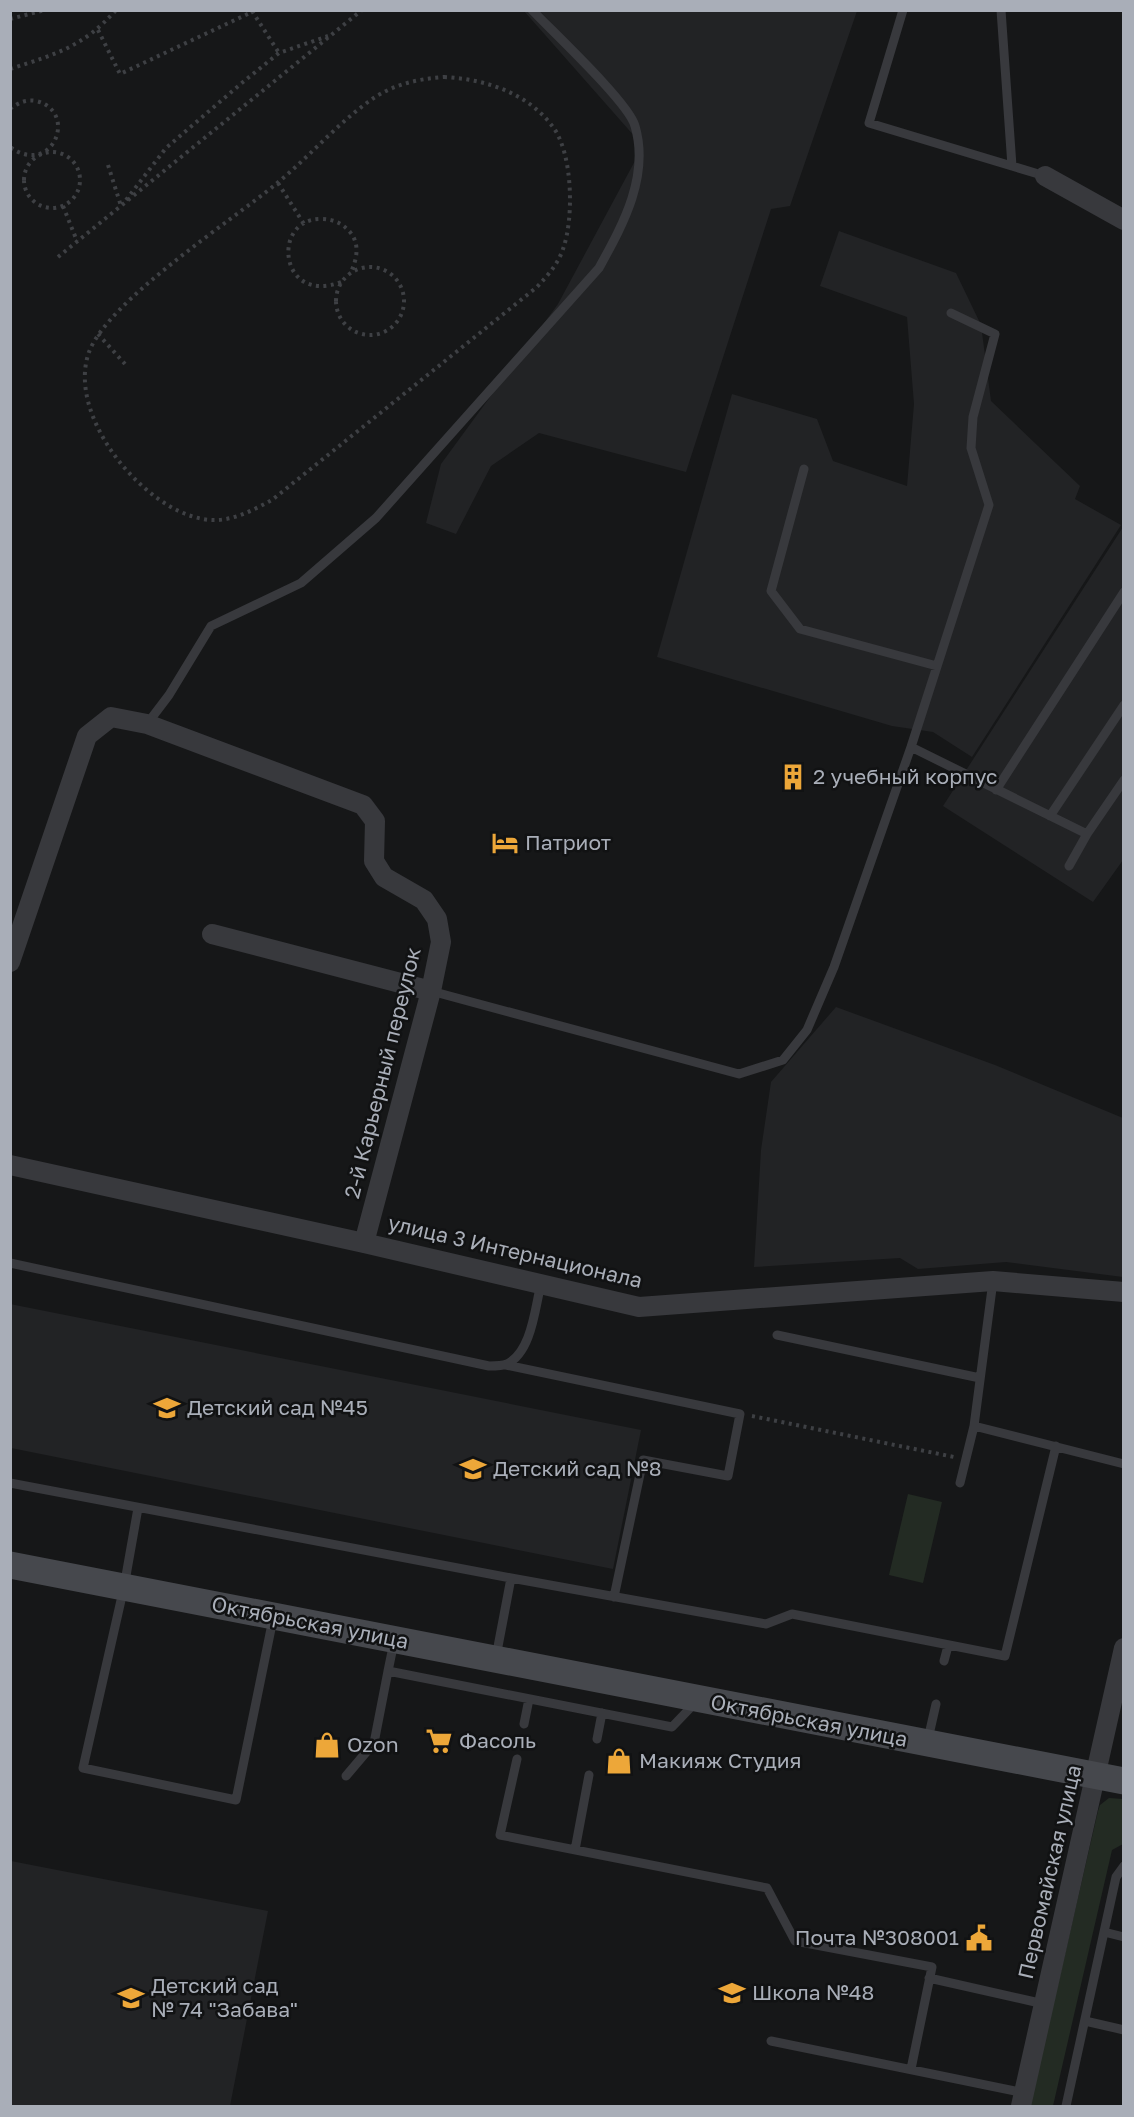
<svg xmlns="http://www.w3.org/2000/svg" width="1134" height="2117" font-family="'Golos Text',sans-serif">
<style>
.built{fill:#222325}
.green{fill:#232b23}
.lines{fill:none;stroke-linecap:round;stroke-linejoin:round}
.path{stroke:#3e4044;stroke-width:4;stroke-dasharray:3 4.5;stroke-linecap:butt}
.lane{stroke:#38393d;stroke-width:9}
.street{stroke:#38393d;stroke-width:20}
.secondary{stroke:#46484d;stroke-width:27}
.labels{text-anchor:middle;stroke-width:5;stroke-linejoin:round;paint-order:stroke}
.poi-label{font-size:21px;fill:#a9aeb8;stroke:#111213;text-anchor:start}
.street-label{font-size:21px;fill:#a9aeb8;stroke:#111213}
</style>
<rect width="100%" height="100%" fill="#161718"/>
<!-- built -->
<path class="built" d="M524,11H857L790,206L771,209L686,472L539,433L491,466L456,534L426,523L441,464L558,304L643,146Z
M839,231L956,273L981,325L991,401L1080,486L1075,499L1121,525L972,757L933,732L892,726L657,657L732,394L817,419L833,461L907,486L914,404L907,317L820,286Z
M1123,527V860L1093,902L943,806Z
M836,1007L995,1065L1123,1118V1277L1006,1262L918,1269L900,1258L754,1267L761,1150L771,1082Z
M10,1304L641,1430L613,1569L11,1448Z
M11,1861L268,1911L230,2106H11Z"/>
<!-- green -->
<path class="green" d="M908,1494L942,1502L923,1583L889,1575Z
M1109,1798L1123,1799V1844L1112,1850L1053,2106H1030L1098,1811L1100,1805Z"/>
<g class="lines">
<!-- path -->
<path class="path" d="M252,11L279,53
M10,19L45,10
M98,30L120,74L252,12
M10,69C56,54 83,47 116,10
M444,77C485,79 528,93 553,127C573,154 574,219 563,249C558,264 548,275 537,287L272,500C251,511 228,524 203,519C143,509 66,416 89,352C108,301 230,222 276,184C308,158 335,126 368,102C391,85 416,79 444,77Z
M10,109C18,103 26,99 36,101C79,111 53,178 10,147
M24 180a28 28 0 1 1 56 0a28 28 0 1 1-56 0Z
M108,165L121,206
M278,183L304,224
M126,200L166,148L243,82L279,53L328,36
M63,206L77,241
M58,257L362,10
M336 301a34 34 0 1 1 68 0a34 34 0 1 1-68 0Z
M341,282C279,306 271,218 321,219C333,219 342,223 350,232C360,244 357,259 351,272
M98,334L125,364
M752,1416L954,1457"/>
<!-- lane -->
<path class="lane" d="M903,10L869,123L1045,176
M1001,10L1012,166
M804,469L771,591L800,629L937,666
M147,724L169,695L211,626L301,583L376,518L599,268C622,226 650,177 635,126C629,103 553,32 532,10
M911,747L1087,834L1069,866
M996,790L1124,592
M1050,816L1124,705
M1087,834L1124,780
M431,991L739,1074L783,1060L807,1030L834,967L911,747L989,505L971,448L973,417L995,334L951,313
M10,1263L489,1366C495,1366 502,1366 507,1364C532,1352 535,1307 541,1284
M993,1281L974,1426L1124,1464
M777,1335L980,1378
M506,1365L740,1414L728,1476L643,1460L614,1597
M10,1483L511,1578L766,1624L792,1614L1005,1656L1056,1446
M960,1483L974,1426
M138,1508L124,1587L83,1768L236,1800L273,1619
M394,1642L388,1671L672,1727L695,1703
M496,1657L511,1578
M944,1661L948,1646
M524,1724L529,1699
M597,1739L602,1713
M928,1739L936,1704
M517,1759L500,1835L767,1888L795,1941L932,1967L911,2069
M346,1776L374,1743L388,1671
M575,1850L589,1775
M1104,1932L1124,1937
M929,1978L1044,2004
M1085,2021L1124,2030
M771,2041L1025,2093
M1066,2106L1116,1877L1124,1866"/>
<!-- street -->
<path class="street" d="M1045,176L1124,220
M212,934L431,991
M10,962L87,736L111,717L147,724L363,805L375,821L374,861L384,877L424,900L437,919L441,942L431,991L364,1243
M10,1165L364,1243L639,1307L993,1281L1124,1292
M1021,2106L1124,1648"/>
<!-- secondary -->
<path class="secondary" d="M10,1565L1124,1781"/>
</g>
<!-- icons -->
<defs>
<g id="building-bare" transform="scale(2.07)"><path d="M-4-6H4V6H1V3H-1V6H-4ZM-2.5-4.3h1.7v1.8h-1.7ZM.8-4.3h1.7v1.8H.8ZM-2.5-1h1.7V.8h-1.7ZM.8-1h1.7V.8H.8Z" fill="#eda739" stroke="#111213" stroke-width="2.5" paint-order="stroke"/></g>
<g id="hotel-bare" transform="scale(2.07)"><path d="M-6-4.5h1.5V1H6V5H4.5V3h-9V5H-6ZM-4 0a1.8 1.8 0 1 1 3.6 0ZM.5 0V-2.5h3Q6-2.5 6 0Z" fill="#eda739" stroke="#111213" stroke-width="2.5" paint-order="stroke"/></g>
<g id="school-bare" transform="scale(2.07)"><path d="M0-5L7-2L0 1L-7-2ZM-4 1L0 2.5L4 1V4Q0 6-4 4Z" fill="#eda739" stroke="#111213" stroke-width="2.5" paint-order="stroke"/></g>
<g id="supermarket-bare" transform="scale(2.07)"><path d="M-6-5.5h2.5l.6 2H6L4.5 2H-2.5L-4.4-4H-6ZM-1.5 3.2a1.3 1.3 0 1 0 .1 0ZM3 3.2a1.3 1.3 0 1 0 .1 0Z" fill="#eda739" stroke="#111213" stroke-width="2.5" paint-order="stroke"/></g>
<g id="shop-bare" transform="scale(2.07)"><path d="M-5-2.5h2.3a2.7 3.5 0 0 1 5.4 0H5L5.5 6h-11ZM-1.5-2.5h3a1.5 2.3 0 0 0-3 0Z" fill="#eda739" stroke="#111213" stroke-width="2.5" paint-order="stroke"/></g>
<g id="civic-bare" transform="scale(2.07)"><path d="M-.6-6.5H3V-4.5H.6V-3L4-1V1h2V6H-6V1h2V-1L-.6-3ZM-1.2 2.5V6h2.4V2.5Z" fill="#eda739" stroke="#111213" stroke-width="2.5" paint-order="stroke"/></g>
</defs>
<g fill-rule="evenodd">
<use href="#building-bare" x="793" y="777"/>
<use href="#hotel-bare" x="505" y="843"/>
<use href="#school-bare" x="167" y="1408"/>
<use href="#school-bare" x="473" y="1469"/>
<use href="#supermarket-bare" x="439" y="1741"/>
<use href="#shop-bare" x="327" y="1745"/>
<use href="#shop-bare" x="619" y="1761"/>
<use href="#civic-bare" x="979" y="1938"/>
<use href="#school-bare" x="732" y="1993"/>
<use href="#school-bare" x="131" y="1998"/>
</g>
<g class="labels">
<!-- poi labels -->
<g class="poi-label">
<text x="813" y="784">2 учебный корпус</text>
<text x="525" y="850">Патриот</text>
<text x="187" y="1415">Детский сад №45</text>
<text x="493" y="1476">Детский сад №8</text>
<text x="459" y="1748">Фасоль</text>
<text x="347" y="1752">Ozon</text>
<text x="639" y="1768">Макияж Студия</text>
<text x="959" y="1945" text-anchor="end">Почта №308001</text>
<text x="151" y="1993">Детский сад<tspan x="151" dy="24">№ 74 "Забава"</tspan></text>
<text x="752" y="2000">Школа №48</text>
</g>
<!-- street labels -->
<g class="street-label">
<text transform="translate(383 1073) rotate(-76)" y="7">2-й Карьерный переулок</text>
<text transform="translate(515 1252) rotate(13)" y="7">улица 3 Интернационала</text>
<text transform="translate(310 1623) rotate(11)" y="7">Октябрьская улица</text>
<text transform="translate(809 1721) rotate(11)" y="7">Октябрьская улица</text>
<text transform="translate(1050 1872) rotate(-77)" y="7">Первомайская улица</text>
</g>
</g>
<!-- border -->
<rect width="1134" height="2117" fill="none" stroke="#a9aeb8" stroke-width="24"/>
</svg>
